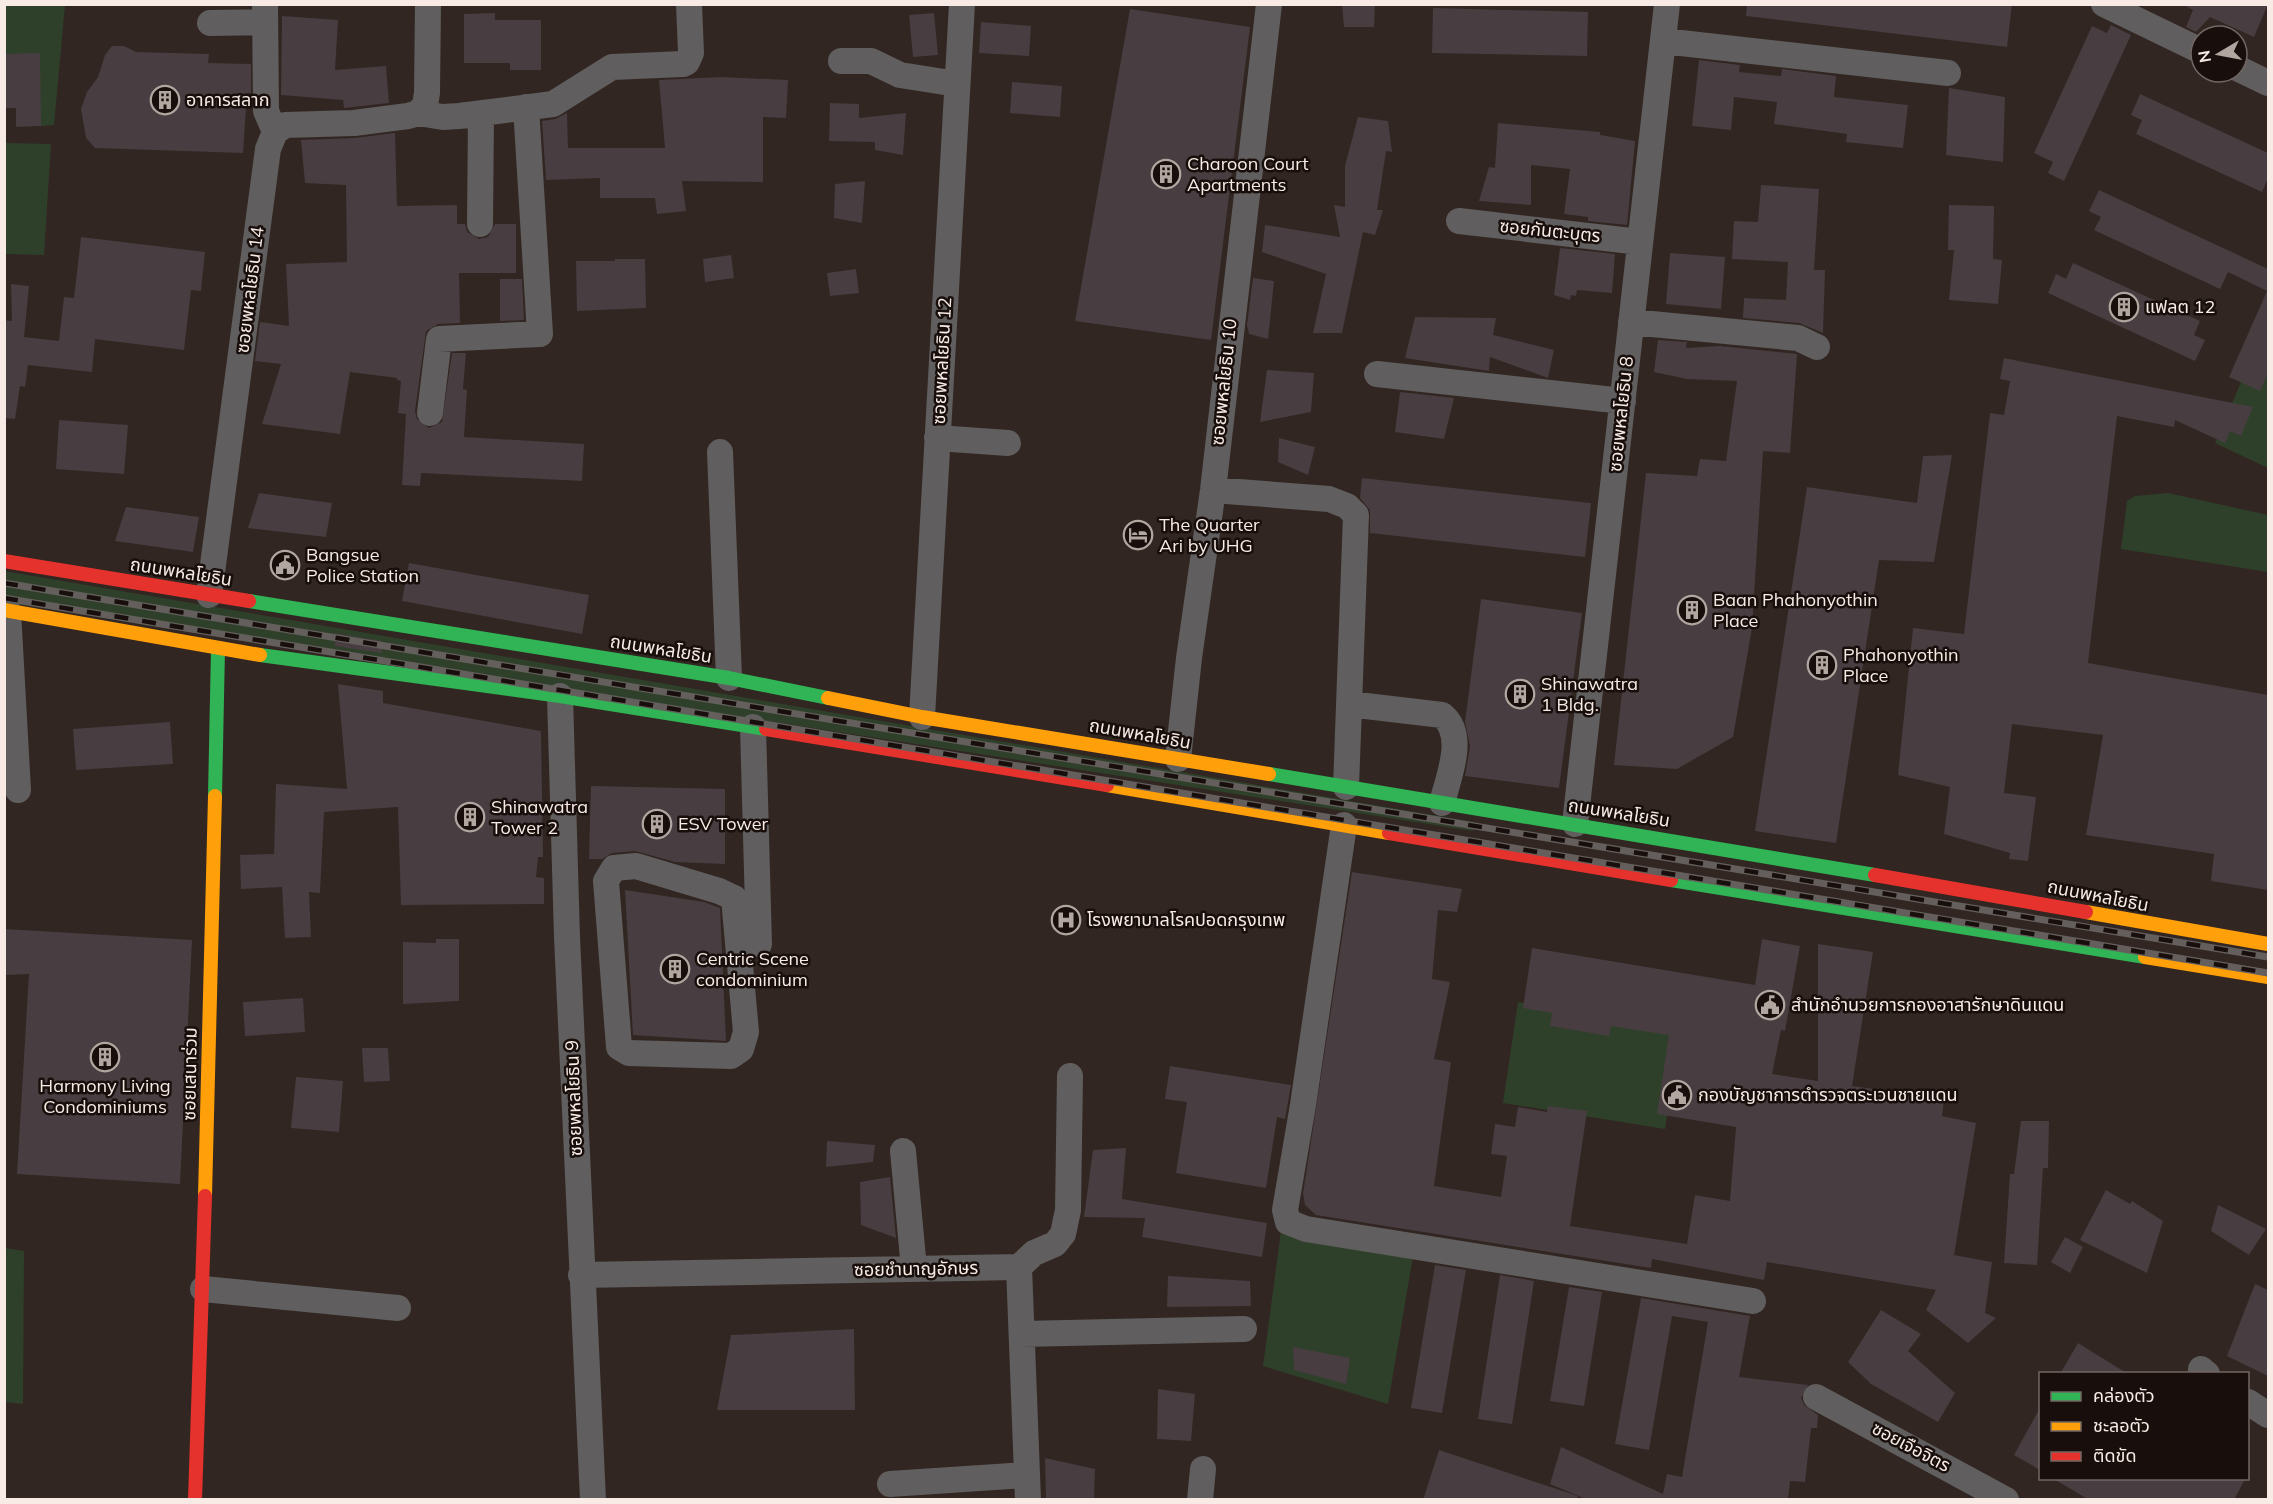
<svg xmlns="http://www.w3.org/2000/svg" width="2273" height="1504" font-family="Mulish,'Noto Sans Thai',sans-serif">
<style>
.green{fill:#2f402a}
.building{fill:#483d41}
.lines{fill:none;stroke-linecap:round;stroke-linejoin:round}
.street{stroke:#605e5e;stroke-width:26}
.fast{stroke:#30b455;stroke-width:14}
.slow{stroke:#ff9f0a;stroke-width:14}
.jam{stroke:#e5322d;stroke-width:14}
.rail-casing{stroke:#645f5d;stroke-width:7}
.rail{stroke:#180f0c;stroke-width:4.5;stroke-dasharray:14;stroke-linecap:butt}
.labels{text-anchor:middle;stroke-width:5;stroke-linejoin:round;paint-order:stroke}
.poi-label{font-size:18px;fill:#f8ebe5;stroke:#180f0c;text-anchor:start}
.street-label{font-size:18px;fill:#f8ebe5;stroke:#180f0c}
</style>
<rect width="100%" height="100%" fill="#312621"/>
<!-- green -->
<path class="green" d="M4,5H65L54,125L41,126L25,100L5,94Z
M5,143L51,144L44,255L5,254Z
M2268,319V468L2215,443Z
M2168,493L2268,515V572L2121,549L2127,501L2135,496Z
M4,571L1474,822L1473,831L5,602Z
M1518,1002L1680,1028L1665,1129L1503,1103Z
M1281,1231L1413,1256L1388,1404L1263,1366Z
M5,1248L24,1251L23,1404L5,1402Z"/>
<!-- building -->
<path class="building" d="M1342,4H1375L1374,27H1344Z
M1747,4H2012L2007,47L1746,16Z
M2182,4H2268L2254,37L2210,17L2196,32L2186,27L2193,10Z
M1433,8L1588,12L1587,56L1432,53Z
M1130,9L1250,27L1211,340L1075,321Z
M495,13V20H541V70H510V63H464V14Z
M934,13L938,55L913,57L909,15Z
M282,16L338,20L335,70L386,66L389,103L344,108L343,100L281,95Z
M981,22L1031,26L1029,56L979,53Z
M2111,25L2131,35L2064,181L2048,173L2053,162L2034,153L2092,26L2107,33Z
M112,46H124L136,52L209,54L208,63L251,64V93H247L243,153L95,148L86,138L81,109L87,92L98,77L105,55Z
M40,53L41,126L16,127V108H4V54Z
M1699,60L1740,65L1739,72L1781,76L1782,69L1836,76L1834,97L1908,105L1903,148L1846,142L1847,134L1774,124L1777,102L1734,97L1731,130L1692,126Z
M721,77L788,80L786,118L763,117V182L682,181L686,211L657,214L655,198H600V178L546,180L542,121L555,119L567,113L568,148H665L659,80Z
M1012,82L1062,86L1060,117L1010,113Z
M1949,88L2005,97L2003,162L1946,155Z
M2140,94L2268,153V178L2262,192L2136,134L2142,120L2131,115Z
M830,103L859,104V118L906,113L903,155L875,150V142L829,141Z
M1358,117L1388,121L1392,152L1386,151L1377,210H1383L1375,235L1363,232L1342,333H1313L1326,274L1262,252L1265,225L1340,237L1334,205L1345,207V166Z
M1498,123L1600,132V135L1635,141L1627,225L1588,221V217L1564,214L1570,169L1531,165V205L1479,201L1489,167L1495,168Z
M395,133L397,206L457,205V224H465L467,232L479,239L488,237L495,224H516V273H459L460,323L438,324L426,331L415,411L417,419L429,428L442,422L452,353H468H466L463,389L467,390L464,437L584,444L582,481L421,473L420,486L402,485L406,414L398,413L401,381L397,380V378L350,372L340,434L262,424L281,364L255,361L260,322L289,326L286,264L347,262L346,185L305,183L301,140L354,138Z
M865,181L862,223L834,218L835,184Z
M1761,185L1819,189L1814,270H1825L1823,333L1799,323L1743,318L1744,298L1786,300L1788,262L1732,259L1734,221L1758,222Z
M2099,190L2268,269V373L2260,391L2229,377L2267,291L2228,272L2220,289L2094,230L2101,217L2089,211Z
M1949,205L1994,206L1993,259L2002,260L1998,304L1949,300L1954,250H1948Z
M81,237L205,252L201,291L191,290L184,350L95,339L92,372L28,365L25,387L20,386L15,419L4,418V320L12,321L11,284L29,286L24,337L59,341L64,297L74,298Z
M1560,248L1615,254L1612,293L1577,290L1576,296L1571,295L1570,300L1554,295Z
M1670,253L1725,257L1721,309L1666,304Z
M731,255L734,278L705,282L703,259Z
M615,259H645L646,308L577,311L576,261H615Z
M2073,263L2200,321L2194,335L2205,340L2195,361L2048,293L2056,274L2066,279Z
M856,269L859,293L830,296L827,273Z
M1253,278L1274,281L1268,339L1249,334L1247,325Z
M500,279H522L524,320L500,321Z
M1415,317L1496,318L1493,335L1554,350L1548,378L1490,357L1489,371L1405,358Z
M1658,340L1687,342L1686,348L1720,346L1797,354L1790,453L1763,451L1752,628L1733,737L1677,769L1614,765L1646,473L1697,476L1700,459L1726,461L1737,381L1687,379L1654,372Z
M2004,358L2253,407L2241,436L2230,431L2225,443L2175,420L2174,427L2117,416L2088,663L2268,695V890L2211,881L2214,854L2086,835L2103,735L2012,724L2004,793L2036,797L2028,861L2009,859L2010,853L1944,834L1950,787L1898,775L1913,628L1964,634L1990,413L2004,415L2010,381L2000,379Z
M1267,370L1314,373L1311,412L1260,422Z
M1400,392L1454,398L1444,439L1395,432Z
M59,420L128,425L124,474L56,469Z
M1279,438L1315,447L1308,475L1278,462Z
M1952,455L1934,562L1879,560L1836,843L1755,831L1807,487L1917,503L1923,456Z
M1362,478L1591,503L1585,557L1370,533V510L1360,498Z
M259,493L332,503L326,537L248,528Z
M126,507L199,517L193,552L115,541Z
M409,563L589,595L582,634L402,601Z
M1481,599L1582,613L1559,788L1465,776L1470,746L1465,722Z
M334,633L381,641L382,653L335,646Z
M338,684L383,691V703L541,731L543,857H538L536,877L544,878V904L401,905L398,807L324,812L320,893L309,892L311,937L285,938L282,887L241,889L240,855L274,854L276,784L347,789Z
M170,722L173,764L76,770L73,729Z
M591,786L725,789V864L675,862L635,851L612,853L602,859H589Z
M1352,872L1462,889L1457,912L1438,910L1432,979L1450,982L1434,1059L1451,1062L1434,1186L1501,1197L1507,1156L1491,1154L1495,1124L1515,1127L1518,1107L1547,1112L1548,1106L1587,1111L1570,1226L1687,1244L1695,1195L1730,1201L1736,1127L1657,1114L1669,1035L1611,1026L1609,1036L1550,1026L1552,1013L1523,1008L1532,948L1755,985L1762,939L1800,946L1785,1031L1781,1030L1772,1074L1818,1081V944L1873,952L1852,1086L1944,1099L1942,1116L1976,1123L1954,1255L1992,1262L1985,1313L1996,1318L1968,1343L1926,1310L1936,1290L1767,1262L1764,1280L1652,1259L1651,1268L1316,1215L1305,1205L1303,1194Z
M625,890L704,902L720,908L726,1041L633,1035Z
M4,929L192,940L180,1184L17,1174L29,974L4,975Z
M436,939H459V1001L403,1004V942L436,943Z
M303,998L305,1032L245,1036L243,1002Z
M362,1048H388L390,1081L364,1082Z
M1170,1066L1291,1085L1285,1119L1277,1117L1266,1188L1176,1173L1187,1102L1165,1099Z
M296,1077L343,1081L339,1132L291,1128Z
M2021,1121H2049L2048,1168H2043L2037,1265L2004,1263L2010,1174H2014Z
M827,1141L875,1145L873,1162L826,1167Z
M1126,1148L1122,1199L1267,1223L1262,1257L1142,1237L1145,1218L1084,1217L1093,1150Z
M890,1177L896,1238L861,1225L860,1182Z
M2106,1190L2130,1204L2132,1201L2163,1221L2147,1273L2080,1240Z
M2218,1205L2266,1229L2249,1255L2211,1231Z
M2065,1237L2083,1247L2070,1273L2051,1262Z
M1435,1265L1466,1270L1442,1413L1411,1408Z
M1500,1275L1534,1281L1512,1424L1478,1419Z
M1168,1276L1250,1281L1251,1306L1167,1307Z
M2255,1284L2268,1290V1376L2227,1356Z
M1569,1287L1602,1292L1584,1406L1550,1401Z
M1641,1298L1750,1316L1739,1377L1808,1385L1801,1398L1804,1405L1818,1415L1817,1428H1811L1805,1482L1790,1481L1788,1500H1588L1550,1484L1561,1447L1663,1494L1667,1474L1682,1477L1708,1322L1672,1316L1649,1450L1615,1444Z
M1881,1310L1921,1334L1908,1351L1955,1393L1938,1422L1871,1384L1848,1362Z
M854,1329L855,1410H717L731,1335Z
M2078,1343L2128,1374H2060Z
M1293,1347L1350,1358L1346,1384L1294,1370Z
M1158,1389L1195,1394L1191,1441L1157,1439Z
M2040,1408V1470L2014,1455Z
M1439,1450L1578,1496L1577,1500H1423Z
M1045,1458L1095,1469L1094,1500H1046Z
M2054,1479H2245L2234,1500H2089Z"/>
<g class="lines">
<!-- street -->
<path class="street" d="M265,4L266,111L275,132
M2104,4L2201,51
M210,23L265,22
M1663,41L1948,73
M841,61H871L900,75L957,84
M2237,68L2268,83
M418,113L443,117L459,116L553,104L612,67L683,64L687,62L691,53L689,4
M1459,221L1640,242
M480,224L481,115
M1631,322L1798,338L1817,347
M1377,374L1623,401
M430,413L439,339L540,334L526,107
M937,438L1008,443
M720,452L729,678
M1213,490L1329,499L1347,506L1356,515L1346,787
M209,595L268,149L275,132L285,125L354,123L408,116L418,113L425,105L427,93L428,4
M8,611L18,790
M560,696L567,937L593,1500
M1349,704L1442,715C1467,735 1448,778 1442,803
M922,717L962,4
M753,727L759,944
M1178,759L1189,658L1213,490L1269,4
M1575,824L1667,4
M1344,825L1303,1105L1285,1210L1288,1222L1306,1229L1753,1301
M636,866L719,891L734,898L746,1032L741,1049L731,1056L629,1053L619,1047L606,881L614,868Z
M903,1151L914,1269
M1019,1267L1028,1500
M1019,1267L1034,1253L1055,1244L1063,1234L1068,1210L1070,1076
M581,1275L1019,1267
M203,1289L398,1308
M1022,1334L1244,1329
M2201,1369L2207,1374
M1816,1397L2006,1500
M2248,1402L2268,1415
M890,1484L1027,1475
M1200,1500L1203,1469"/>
<!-- fast -->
<path class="fast" d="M249,601L729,678L828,698
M260,655L560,696L766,729
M1269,774L1875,875
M215,796L218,649
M1671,880L2145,957"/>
<!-- slow -->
<path class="slow" d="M4,610L260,655
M828,698L922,717L1269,774
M1107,785L1389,833
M2086,912L2268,944
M2145,957L2268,977
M205,1196L215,796"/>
<!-- jam -->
<path class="jam" d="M4,561L249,601
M766,729L1107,785
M1389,833L1671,880
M1875,875L2086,912
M195,1500L205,1196"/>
<!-- rail casing -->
<g class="rail-casing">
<path id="rail" d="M4,583L2268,957
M4,598L2268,973"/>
</g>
<!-- rail -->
<use href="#rail" class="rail"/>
</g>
<!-- icons -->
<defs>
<g id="building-ring" transform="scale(1.5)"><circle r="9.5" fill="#180f0c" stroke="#b2a6a0" stroke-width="1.5"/><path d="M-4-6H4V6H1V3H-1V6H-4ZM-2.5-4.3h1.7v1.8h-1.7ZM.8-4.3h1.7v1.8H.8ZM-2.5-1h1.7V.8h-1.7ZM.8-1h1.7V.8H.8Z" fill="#b2a6a0"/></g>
<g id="hotel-ring" transform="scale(1.5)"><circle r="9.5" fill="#180f0c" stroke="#b2a6a0" stroke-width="1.5"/><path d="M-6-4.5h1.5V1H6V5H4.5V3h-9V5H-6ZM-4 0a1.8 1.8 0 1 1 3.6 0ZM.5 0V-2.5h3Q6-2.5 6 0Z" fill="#b2a6a0"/></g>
<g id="civic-ring" transform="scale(1.5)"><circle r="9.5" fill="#180f0c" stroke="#b2a6a0" stroke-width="1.5"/><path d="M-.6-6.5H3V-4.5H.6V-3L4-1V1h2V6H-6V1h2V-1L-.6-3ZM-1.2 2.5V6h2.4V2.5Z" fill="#b2a6a0"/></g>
<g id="hospital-ring" transform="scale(1.5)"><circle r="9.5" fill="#180f0c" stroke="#b2a6a0" stroke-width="1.5"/><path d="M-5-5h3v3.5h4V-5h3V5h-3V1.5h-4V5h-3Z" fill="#b2a6a0"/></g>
</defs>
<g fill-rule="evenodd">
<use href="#building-ring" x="165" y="100"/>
<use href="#building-ring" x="1166" y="174"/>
<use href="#building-ring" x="2124" y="307"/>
<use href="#hotel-ring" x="1138" y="535"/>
<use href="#civic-ring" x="285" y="565"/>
<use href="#building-ring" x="1692" y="610"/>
<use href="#building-ring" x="1822" y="665"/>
<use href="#building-ring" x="1520" y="694"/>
<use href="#building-ring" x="470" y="817"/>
<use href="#building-ring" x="657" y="824"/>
<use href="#hospital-ring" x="1066" y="920"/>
<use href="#building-ring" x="675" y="969"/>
<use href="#civic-ring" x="1770" y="1005"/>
<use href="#building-ring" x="105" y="1057"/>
<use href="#civic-ring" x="1677" y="1095"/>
</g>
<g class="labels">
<!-- poi labels -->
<g class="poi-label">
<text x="186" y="106">อาคารสลาก</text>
<text x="1187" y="170">Charoon Court<tspan x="1187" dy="21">Apartments</tspan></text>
<text x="2145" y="313">แฟลต 12</text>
<text x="1159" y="531">The Quarter<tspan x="1159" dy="21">Ari by UHG</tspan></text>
<text x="306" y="561">Bangsue<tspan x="306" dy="21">Police Station</tspan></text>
<text x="1713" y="606">Baan Phahonyothin<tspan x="1713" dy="21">Place</tspan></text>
<text x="1843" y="661">Phahonyothin<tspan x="1843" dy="21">Place</tspan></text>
<text x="1541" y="690">Shinawatra<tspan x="1541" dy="21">1 Bldg.</tspan></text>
<text x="491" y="813">Shinawatra<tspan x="491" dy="21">Tower 2</tspan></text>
<text x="678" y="830">ESV Tower</text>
<text x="1087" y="926">โรงพยาบาลโรคปอดกรุงเทพ</text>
<text x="696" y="965">Centric Scene<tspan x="696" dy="21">condominium</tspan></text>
<text x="1791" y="1011">สำนักอำนวยการกองอาสารักษาดินแดน</text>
<text x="105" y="1092" text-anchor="middle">Harmony Living<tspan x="105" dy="21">Condominiums</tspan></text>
<text x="1698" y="1101">กองบัญชาการตำรวจตระเวนชายแดน</text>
</g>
<!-- street labels -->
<g class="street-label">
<text transform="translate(1550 231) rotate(6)" y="6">ซอยกันตะบุตร</text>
<text transform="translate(250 290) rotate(-83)" y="6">ซอยพหลโยธิน 14</text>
<text transform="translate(942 361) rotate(-87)" y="6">ซอยพหลโยธิน 12</text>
<text transform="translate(1224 382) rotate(-84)" y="6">ซอยพหลโยธิน 10</text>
<text transform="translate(1621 414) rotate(-84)" y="6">ซอยพหลโยธิน 8</text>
<text transform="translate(181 572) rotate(9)" y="6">ถนนพหลโยธิน</text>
<text transform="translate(661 649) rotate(9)" y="6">ถนนพหลโยธิน</text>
<text transform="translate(1140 734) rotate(10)" y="6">ถนนพหลโยธิน</text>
<text transform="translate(1619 813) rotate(9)" y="6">ถนนพหลโยธิน</text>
<text transform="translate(2098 896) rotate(11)" y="6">ถนนพหลโยธิน</text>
<text transform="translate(190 1074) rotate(-89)" y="6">ซอยเสนาร่วม</text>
<text transform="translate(574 1098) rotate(-92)" y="6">ซอยพหลโยธิน 9</text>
<text transform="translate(916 1269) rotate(-1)" y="6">ซอยชำนาญอักษร</text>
<text transform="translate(1911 1447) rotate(28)" y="6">ซอยเจือจิตร</text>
</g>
</g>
<!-- border -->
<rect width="2273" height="1504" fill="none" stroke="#f8ebe5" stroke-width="12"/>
<!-- legend -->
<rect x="2039" y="1372" width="210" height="108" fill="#180f0c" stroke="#726763" stroke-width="1.5"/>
<rect x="2051" y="1392" width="30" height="9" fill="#30b455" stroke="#726763" stroke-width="1.5"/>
<text x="2093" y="1402" font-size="18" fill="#f8ebe5">คล่องตัว</text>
<rect x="2051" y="1422" width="30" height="9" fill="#ff9f0a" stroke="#726763" stroke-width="1.5"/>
<text x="2093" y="1432" font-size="18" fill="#f8ebe5">ชะลอตัว</text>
<rect x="2051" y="1452" width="30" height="9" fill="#e5322d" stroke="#726763" stroke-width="1.5"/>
<text x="2093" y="1462" font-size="18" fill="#f8ebe5">ติดขัด</text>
<!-- north arrow -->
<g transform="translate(2219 54) rotate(260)"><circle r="28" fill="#180f0c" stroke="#726763" stroke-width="1.5"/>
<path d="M0-4.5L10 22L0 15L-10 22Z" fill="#b2a6a0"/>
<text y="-9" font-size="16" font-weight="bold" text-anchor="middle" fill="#f8ebe5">N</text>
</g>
</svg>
